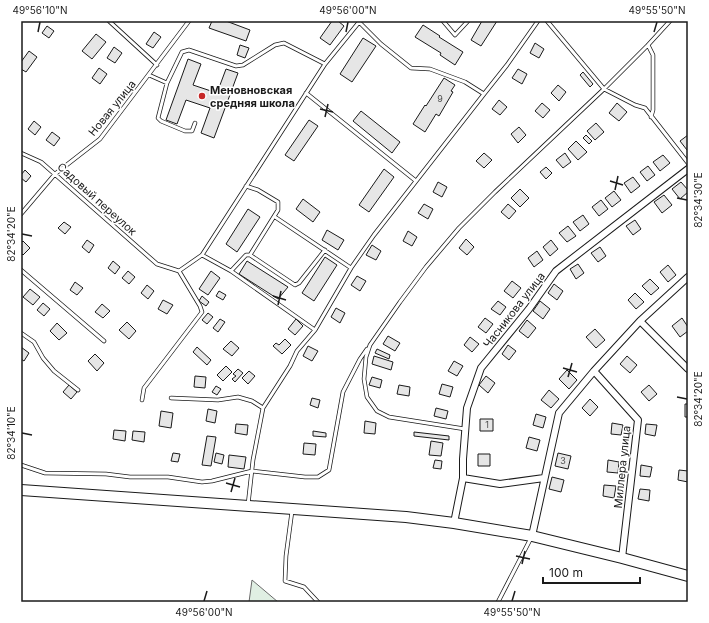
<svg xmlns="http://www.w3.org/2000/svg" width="709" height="623" font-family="Inter,sans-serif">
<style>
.green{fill:#e0efe3;stroke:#6a6a6a}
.building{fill:#e6e6e6;stroke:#1a1a1a}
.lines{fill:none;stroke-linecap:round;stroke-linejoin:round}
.service-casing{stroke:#1a1a1a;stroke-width:4.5}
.minor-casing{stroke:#1a1a1a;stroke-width:8}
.trunk-casing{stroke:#1a1a1a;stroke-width:12}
.service{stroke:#fff;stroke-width:3}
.minor{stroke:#fff;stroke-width:6}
.trunk{stroke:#fff;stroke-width:10}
.ticks{fill:none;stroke:#1a1a1a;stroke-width:1.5}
.poi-dot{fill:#c62828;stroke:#fff;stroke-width:1.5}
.labels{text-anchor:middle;stroke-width:3;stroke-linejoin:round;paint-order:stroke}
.number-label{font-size:9px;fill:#4d4d4d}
.poi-label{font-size:11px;font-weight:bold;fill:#1a1a1a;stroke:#fff;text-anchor:start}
.street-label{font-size:11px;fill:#1a1a1a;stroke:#fff}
.neatline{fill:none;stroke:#1a1a1a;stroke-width:1.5}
.ticks-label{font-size:10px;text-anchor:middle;fill:#1a1a1a}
</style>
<rect width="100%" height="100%" fill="#fff"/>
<!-- green -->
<path class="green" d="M252,580L278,602H249Z"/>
<!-- building -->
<path class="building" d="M212,21H226L250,30L246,41L209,28Z
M332,21H338L344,26L330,45L320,38Z
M482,21H497L481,46L471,40Z
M423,25L440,36L439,37L463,52L455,65L440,55L441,53L415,37Z
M47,26L54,31L49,38L42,33Z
M154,32L161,37L153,48L146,44Z
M96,34L106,42L92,59L82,51Z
M363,38L376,46L352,82L340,74Z
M535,43L544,49L539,58L530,53Z
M240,45L249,48L245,58L237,55Z
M114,47L122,53L115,63L107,58Z
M29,51L37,57L26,72L21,69V62Z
M188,59L201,64L193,85L217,93L226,69L238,73L214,138L201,133L210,108L186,100L177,124L166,120Z
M99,68L107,74L100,84L92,78Z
M518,69L527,74L522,84L512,78Z
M583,72L593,84L590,87L580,75Z
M444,78L455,85L451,91L453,92L439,116L436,114L425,132L413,124L425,105L426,106Z
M558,85L566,92L559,101L551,93Z
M499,100L507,107L500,115L492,109Z
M542,103L550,110L543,118L535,111Z
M617,103L627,112L619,121L609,113Z
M361,111L400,142L392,153L353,121Z
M309,120L318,126L294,161L285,155Z
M34,121L41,127L35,135L28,129Z
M596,123L604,132L595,140L587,131Z
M519,127L526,135L518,143L511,134Z
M52,132L60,138L54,146L46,140Z
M586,135L592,141L589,144L583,138Z
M688,135V149L687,150L680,141Z
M576,141L587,152L578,160L568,149Z
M484,153L492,160L484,168L476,161Z
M565,153L571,162L563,168L556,160Z
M663,155L670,163L660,171L653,162Z
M648,166L655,175L647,181L640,172Z
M546,167L552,173L546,179L540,172Z
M384,169L394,177L369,212L359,205Z
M25,170L31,176L26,182L21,178V175Z
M633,177L640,186L631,193L624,183Z
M438,182L447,187L442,197L433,192Z
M681,182L688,190V192L680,199L672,189Z
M520,189L529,198L520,207L511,198Z
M614,191L621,200L612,207L605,198Z
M664,195L672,205L662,213L654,202Z
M303,199L320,212L313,222L296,209Z
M601,200L608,209L599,216L592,207Z
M424,204L433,209L428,219L418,213Z
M508,204L516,211L509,219L501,212Z
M248,209L260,217L237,252L226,244Z
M583,215L589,224L580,231L573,222Z
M635,220L641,229L633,235L626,226Z
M64,222L71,227L65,234L58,228Z
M568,226L576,236L567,242L559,233Z
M327,230L344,240L338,250L322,240Z
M408,231L417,237L412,246L403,241Z
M466,239L474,247L467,255L459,248Z
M87,240L94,245L89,253L82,247Z
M551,240L558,249L550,256L543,247Z
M23,241L30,248L23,255L21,253V243Z
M372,245L381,251L376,260L366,255Z
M600,247L606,256L598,262L591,253Z
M537,251L543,260L534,267L528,258Z
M325,257L337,265L314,301L302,293Z
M113,261L120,267L115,274L108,268Z
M247,261L288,287L278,299L239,274Z
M578,264L584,273L576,279L570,269Z
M668,265L676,275L668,282L660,272Z
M128,271L135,277L129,284L122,278Z
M211,271L220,278L208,295L199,289Z
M357,276L366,281L360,291L351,285Z
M650,279L659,288L651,295L642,286Z
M512,281L521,288L513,298L504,291Z
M75,282L83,288L77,295L70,290Z
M554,284L563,291L557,300L548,293Z
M147,285L154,291L148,299L141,293Z
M30,289L40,297L33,305L23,297Z
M219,291L226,295L223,300L216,296Z
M635,293L644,302L636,309L628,300Z
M202,296L209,302L206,306L199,301Z
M163,300L173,305L167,314L158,309Z
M498,301L506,307L500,315L491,309Z
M540,301L550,309L543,319L533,311Z
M43,303L50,309L44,316L37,310Z
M102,304L110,311L103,318L95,312Z
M336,308L345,313L340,323L331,317Z
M208,313L213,317L207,324L202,320Z
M485,318L493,324L486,333L478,327Z
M682,318L688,327V331L680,337L672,326Z
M220,319L225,322L218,332L213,328Z
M296,319L303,326L295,335L288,329Z
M527,320L536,328L528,338L519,331Z
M127,322L136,331L129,339L119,330Z
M57,323L67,333L59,340L50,331Z
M595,329L605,340L596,348L586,337Z
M388,336L400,343L395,351L383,344Z
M470,337L479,344L472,352L464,345Z
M285,339L291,345L282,354L273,346L276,343L279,345Z
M231,341L239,348L232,356L223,349Z
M508,345L516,351L509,360L502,354Z
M308,346L318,351L312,361L303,356Z
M21,347L29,353L24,361L21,359Z
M197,347L211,360L207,365L193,352Z
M377,349L390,355L389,359L375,353Z
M95,354L104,363L97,371L88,361Z
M374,356L393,362L391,370L372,364Z
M627,356L637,365L630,373L620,364Z
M454,361L463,366L457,376L448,371Z
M226,366L232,372L223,381L217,375Z
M238,369L243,373L235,382L232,379L236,376L233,374Z
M567,370L577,380L569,389L559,379Z
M249,371L255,376L248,384L242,378Z
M195,376L206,377L205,388L194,387Z
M486,376L495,383L488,393L479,385Z
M372,377L382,380L380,388L369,385Z
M442,384L453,387L450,397L439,394Z
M69,385L77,392L71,399L63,392Z
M399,385L410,387L409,396L397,394Z
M649,385L657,394L649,401L641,392Z
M216,386L221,389L217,395L212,392Z
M549,390L559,399L551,408L541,400Z
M312,398L320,400L318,408L310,405Z
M590,399L598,407L590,416L582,408Z
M685,404H688V417H685Z
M436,408L448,411L446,419L434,416Z
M208,409L217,411L215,423L206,421Z
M161,411L173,413L171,428L159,426Z
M536,414L546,417L543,428L533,425Z
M480,419H493V431H480Z
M365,421L376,423L375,434L364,433Z
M612,423L623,425L621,435L611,434Z
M236,424L248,425L247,435L235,433Z
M646,424L657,425L655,436L645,434Z
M114,430L126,431L125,441L113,439Z
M133,431L145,432L144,442L132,440Z
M313,431L326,433V437L313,436Z
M414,432L449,436V440L414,436Z
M207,436L216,437L211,466L202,465Z
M529,437L540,440L537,451L526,448Z
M431,441L443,443L441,456L429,455Z
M304,443L316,444L315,455L303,454Z
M173,453L180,454L178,462L171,461Z
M216,453L224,455L222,464L214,462Z
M558,453L571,456L568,469L555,466Z
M478,454H490V466H478Z
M229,455L246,457L244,469L228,467Z
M435,460L442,461L441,469L433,468Z
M608,460L619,462L618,473L607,472Z
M641,465L652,467L650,477L640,476Z
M679,470L688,471V482L678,480Z
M552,477L564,480L561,492L549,489Z
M604,485L616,486L614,498L603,496Z
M640,489L650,490L649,501L638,499Z"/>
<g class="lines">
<!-- service casing -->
<g class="service-casing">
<path id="service" d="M109,21L157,65
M443,21L455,35L468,21
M547,21L604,89L635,105L645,108L688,163
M648,45L653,55V110L651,117
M149,75L167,83L182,52L189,50L236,66L243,65L275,45L284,43L325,64
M167,83L158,118L161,121L185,131H192L195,123
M306,93L416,181
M484,94L507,65L538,21
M21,153L41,162L157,264L179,271L202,255L325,64L360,21
M246,186L258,190L278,202V210L250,255
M21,214L55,174L100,139L189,21
M275,217L351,268L374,235L484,94L465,82L430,69L411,68L381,44L359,22
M202,255L231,271L315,330L351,268
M21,270L104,341
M231,271L246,255H250L295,285L299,283L325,250
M21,333L34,342L43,358L54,371L78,390
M171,398L218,400L238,397L252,401L263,408
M142,400L144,388L199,316L202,312L200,306L179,271
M465,429L389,417L377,411L367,397L364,379L366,357L370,345L400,302L426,267L459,228L495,192L604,89L648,45L670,21
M21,465L45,473L106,474L130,477H168L202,482L212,481L252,471L305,477H318L329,470L343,392L360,359L367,349
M248,505L253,460L263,408L290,366L297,351L315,330
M292,511L286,556L285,581L304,587L318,602
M498,602L531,538"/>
</g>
<!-- minor casing -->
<g class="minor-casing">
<path id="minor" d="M640,321L688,369
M594,371L638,420L622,558
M463,478L500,484L544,478
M454,523L463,478V459L467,408L481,368L529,309L556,271L688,169
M532,536L559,413L594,371L640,321L688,277"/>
</g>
<!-- trunk casing -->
<g class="trunk-casing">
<path id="trunk" d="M21,490L406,517L454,523L532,536L622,558L688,576"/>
</g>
<!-- service -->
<use href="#service" class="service"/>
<!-- minor -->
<use href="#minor" class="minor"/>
<!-- trunk -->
<use href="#trunk" class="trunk"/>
</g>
<!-- ticks -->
<path class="ticks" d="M38,32L40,22M346,32L348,22M654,32L657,22M320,109L333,112M325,117L328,104M610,181L623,185M615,190L618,176M677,198L687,200M22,234L32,236M273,296L286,300M278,305L281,291M563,368L577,372M568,377L572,363M677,397L687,399M22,433L32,435M226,483L240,487M231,492L235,478M516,556L530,559M522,564L525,551M204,601L207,591M512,601L515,591"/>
<!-- markers -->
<circle class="poi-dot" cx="202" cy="96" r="4"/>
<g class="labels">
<!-- number labels -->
<g class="number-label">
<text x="440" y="102">9</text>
<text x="487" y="428">1</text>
<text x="563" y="464">3</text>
</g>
<!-- poi labels -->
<g class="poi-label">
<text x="210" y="94">Меновновская<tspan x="210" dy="13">средняя школа</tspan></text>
</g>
<!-- street labels -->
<g class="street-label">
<text transform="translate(112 108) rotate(-51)" y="4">Новая улица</text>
<text transform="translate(97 199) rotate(42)" y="4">Садовый переулок</text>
<text transform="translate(514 310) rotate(-52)" y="4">Часникова улица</text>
<text transform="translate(622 467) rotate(-84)" y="4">Миллера улица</text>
</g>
</g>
<!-- border -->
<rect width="709" height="623" fill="none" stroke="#ffffff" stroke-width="44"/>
<!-- scale -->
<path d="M543 577v6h97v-6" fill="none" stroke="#1a1a1a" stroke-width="2"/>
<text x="549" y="577" font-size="12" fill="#1a1a1a" stroke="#ffffff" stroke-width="3" paint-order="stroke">100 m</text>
<rect x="22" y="22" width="665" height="579" class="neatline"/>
<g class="ticks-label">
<text x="40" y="14">49°56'10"N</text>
<text x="348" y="14">49°56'00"N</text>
<text x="657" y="14">49°55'50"N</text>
<text transform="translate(698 200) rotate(-90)" y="4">82°34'30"E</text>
<text transform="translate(11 234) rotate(-90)" y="4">82°34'20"E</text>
<text transform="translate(698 399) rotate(-90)" y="4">82°34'20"E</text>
<text transform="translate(11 433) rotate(-90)" y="4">82°34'10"E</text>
<text x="204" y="616">49°56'00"N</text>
<text x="512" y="616">49°55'50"N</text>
</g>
</svg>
